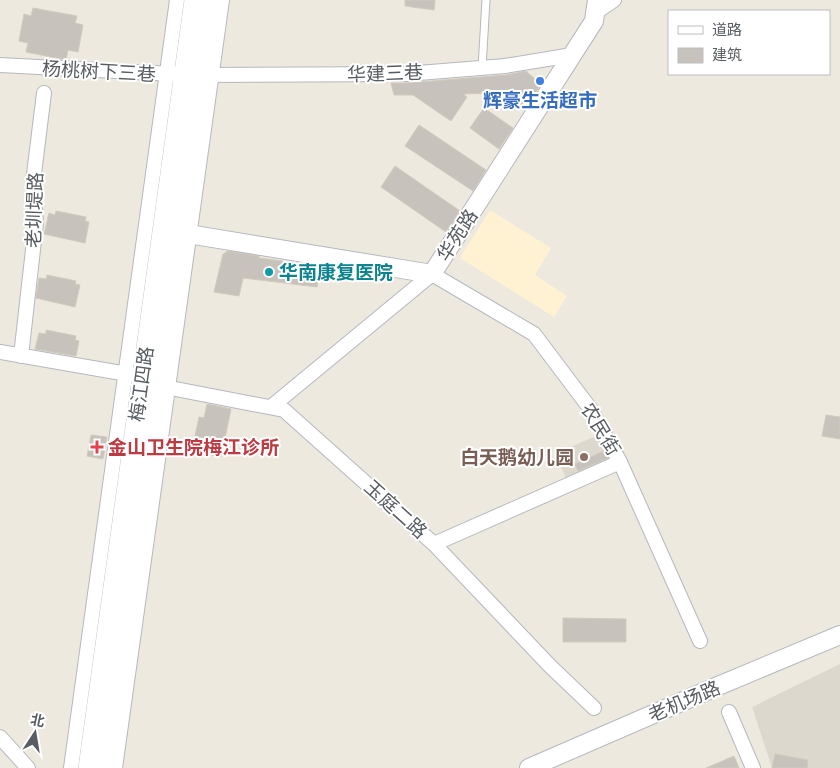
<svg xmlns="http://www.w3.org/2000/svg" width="840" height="768" font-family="'PT Sans Narrow','Noto Sans SC',sans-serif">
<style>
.commercial{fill:#fff2d2}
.education{fill:#dcd8ce}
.building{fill:#c7c3bc;stroke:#d1cabd}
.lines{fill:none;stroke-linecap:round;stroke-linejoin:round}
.service-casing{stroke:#b5b8bd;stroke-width:9}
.minor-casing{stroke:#b5b8bd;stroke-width:16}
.tertiary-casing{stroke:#b5b8bd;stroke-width:20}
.secondary-casing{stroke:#b5babf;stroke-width:21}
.service{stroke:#fff;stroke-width:7}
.minor{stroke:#fff;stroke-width:14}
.tertiary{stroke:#fff;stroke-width:18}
.secondary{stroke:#fff;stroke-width:19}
.shop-dot{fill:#3f7fe0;stroke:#fff;stroke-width:2}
.culture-dot{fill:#0f9aa8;stroke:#fff;stroke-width:2}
.health-dot{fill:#e0444e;stroke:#fff;stroke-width:2}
.education-dot{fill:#8d6e63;stroke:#fff;stroke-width:2}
.labels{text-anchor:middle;stroke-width:4;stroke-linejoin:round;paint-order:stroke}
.street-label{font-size:19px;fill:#585d61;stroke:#fff}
.shop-label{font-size:19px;font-weight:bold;fill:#366cbe;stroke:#fff}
.culture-label{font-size:19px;font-weight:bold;fill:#0d838f;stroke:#fff;text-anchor:start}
.health-label{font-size:19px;font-weight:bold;fill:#be3a42;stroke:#fff;text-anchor:start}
.education-label{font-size:19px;font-weight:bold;fill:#785e54;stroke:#fff;text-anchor:end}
</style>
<rect width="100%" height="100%" fill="#ede9df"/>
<!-- commercial -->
<path class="commercial" d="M490,210L551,248L535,275L567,296L554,317L460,258Z"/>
<!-- education -->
<path class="education" d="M600,434L612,460L567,480L555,454Z
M840,664V768H772L752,707Z"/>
<!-- building -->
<path class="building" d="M405,0H435L434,10L405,6Z
M33,8L77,16L75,23L83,25L78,52L68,50L66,60L26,52L28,43L19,41L24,14L31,16Z
M526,71L536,80L539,87L524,110L497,93L463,94L467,97L451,121L413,95H394L391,83H407L506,75Z
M484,108L513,128L499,149L470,128Z
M419,125L486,170L473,191L405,146Z
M395,166L460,211L446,232L381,187Z
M56,211L86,217L85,221L89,222L85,243L44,234L49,213L55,215Z
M228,251L259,256V258L321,266L317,287L243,278L239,296L214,292L223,254Z
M47,275L76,281L75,284L80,285L75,307L36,298L39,278L46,279Z
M46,330L76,336L75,340L79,341L76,356L35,349L39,333L46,334Z
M207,404L231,409L221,457L212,455L213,451L201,448L203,438L195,436L199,417L204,418Z
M826,415L840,417V439L822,436Z
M91,435L107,437L103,459L87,456Z
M604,451L608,458L578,471L575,464Z
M563,618L626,619V642H563Z
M775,754L808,760L807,768H772Z
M734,756L739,768H706Z"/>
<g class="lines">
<!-- service casing -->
<g class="service-casing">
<path id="service" d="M482,68L486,0"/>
</g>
<!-- minor casing -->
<g class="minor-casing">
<path id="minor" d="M595,13L614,0
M0,65L174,74
M203,75L406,74L505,66L572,55
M0,352L133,375
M21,356L36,223L33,182L44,93
M160,386L284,410L434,544L550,666L594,708
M271,407L432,274L534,334L589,407L620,462L700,641
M434,544L620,462
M729,712L753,768
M0,737L28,768
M71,768L177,0
M115,768L222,0"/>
</g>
<!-- tertiary casing -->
<g class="tertiary-casing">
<path id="tertiary" d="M176,232L432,274L594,21L597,0
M529,768L718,686L840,635"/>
</g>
<!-- secondary casing -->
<g class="secondary-casing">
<path id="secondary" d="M88,768L194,0
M102,768L207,0"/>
</g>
<!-- service -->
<use href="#service" class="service"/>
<!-- minor -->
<use href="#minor" class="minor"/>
<!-- tertiary -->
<use href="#tertiary" class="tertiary"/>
<!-- secondary -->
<use href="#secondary" class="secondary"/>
</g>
<!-- markers -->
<circle class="shop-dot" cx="540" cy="81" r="5"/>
<circle class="culture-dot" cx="269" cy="272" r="5"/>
<path class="health-dot" d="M94.5 439.5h5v5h5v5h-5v5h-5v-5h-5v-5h5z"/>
<circle class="education-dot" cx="584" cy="457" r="5"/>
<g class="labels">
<!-- street labels -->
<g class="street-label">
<text transform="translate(99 71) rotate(3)" y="7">杨桃树下三巷</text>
<text transform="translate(385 73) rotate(-2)" y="7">华建三巷</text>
<text transform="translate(34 210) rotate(-88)" y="7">老圳堤路</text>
<text transform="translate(457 235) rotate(-57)" y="7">华苑路</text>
<text transform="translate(141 384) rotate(-82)" y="7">梅江四路</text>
<text transform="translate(601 429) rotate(59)" y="7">农民街</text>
<text transform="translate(396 509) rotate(42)" y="7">玉庭二路</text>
<text transform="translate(684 701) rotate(-23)" y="7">老机场路</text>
</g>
<!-- shop labels -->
<g class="shop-label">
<text x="540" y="107">辉豪生活超市</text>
</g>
<!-- culture labels -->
<g class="culture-label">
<text x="279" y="279">华南康复医院</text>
</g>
<!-- health labels -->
<g class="health-label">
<text x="108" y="454">金山卫生院梅江诊所</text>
</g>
<!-- education labels -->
<g class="education-label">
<text x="574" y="464">白天鹅幼儿园</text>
</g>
</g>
<!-- legend -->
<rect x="668" y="10" width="162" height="65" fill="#ffffff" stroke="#bcbec0"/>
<rect x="678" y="26" width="25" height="8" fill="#ffffff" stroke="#bcbec0"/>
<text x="712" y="35" font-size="15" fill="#585d61">道路</text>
<rect x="678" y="48" width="25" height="15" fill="#c7c3bc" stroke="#bcbec0"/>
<text x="712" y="60" font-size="15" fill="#585d61">建筑</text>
<!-- north arrow -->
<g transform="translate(35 733) rotate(12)" stroke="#ffffff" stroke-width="4" paint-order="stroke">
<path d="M0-4L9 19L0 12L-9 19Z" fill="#585d61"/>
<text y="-8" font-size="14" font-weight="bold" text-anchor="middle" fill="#585d61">北</text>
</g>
</svg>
